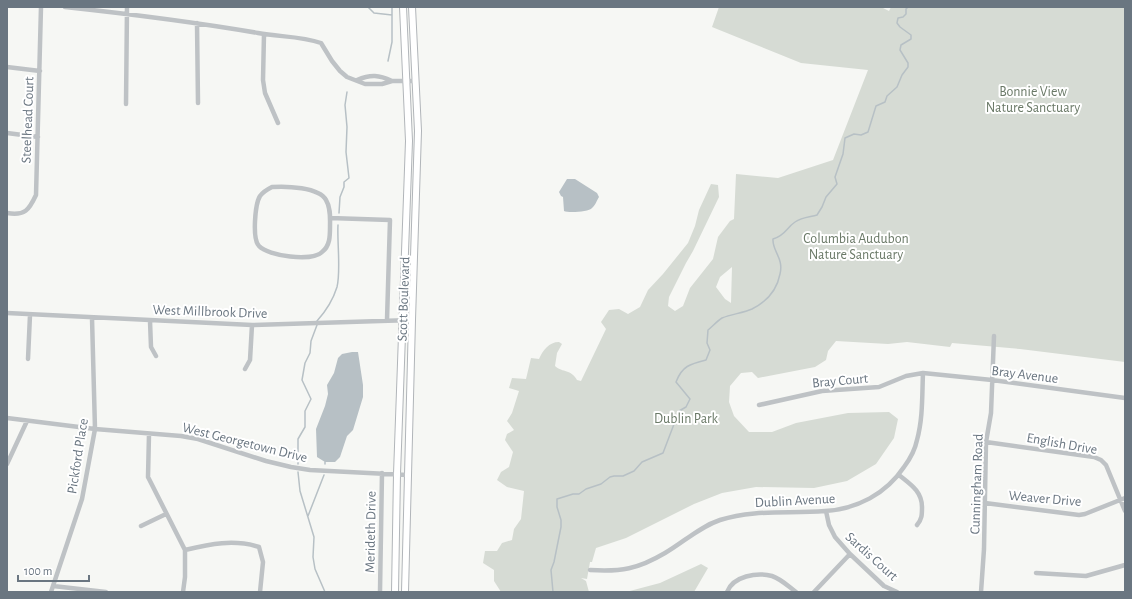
<svg xmlns="http://www.w3.org/2000/svg" width="1132" height="599" font-family="'Alegreya Sans',sans-serif">
<style>
.green{fill:#d6dbd4;fill-rule:evenodd}
.water{fill:#b7c0c5}
.lines{fill:none;stroke-linecap:round;stroke-linejoin:round}
.stream{stroke:#b7c0c5;stroke-width:1.5}
.secondary-casing{stroke:#b1b5b9;stroke-width:8}
.minor{stroke:#bec2c5;stroke-width:4.5}
.secondary{stroke:#fff;stroke-width:6}
.labels{text-anchor:middle;stroke-width:4;stroke-linejoin:round;paint-order:stroke}
.park-label{font-size:14px;fill:#6a7967;stroke:#fff}
.street-label{font-size:14px;fill:#6a7681;stroke:#fff}
</style>
<rect width="100%" height="100%" fill="#f6f7f4"/>
<!-- green -->
<path class="green" d="M719,7H881L889,11L891,7H1125V362L1020,349L952,343L950,347L907,342L888,344L836,341L828,351L826,360L815,367L758,378L752,372L741,373L730,386L729,402L734,416L749,432H772L796,423L848,413L889,412L898,419L894,438L876,464L847,481L814,488L756,487L722,493L694,504L626,538L596,548L592,562H590L587,579L581,578L586,581L589,592H501L494,581V570L483,563L485,551H497L502,543L512,540L514,529L521,519L524,491L507,487L497,480L501,472L509,467L513,452L505,440L507,434L514,430L507,421L512,413L519,391L509,388L512,378L526,379L531,358L539,359C543,350 549,342 559,342L562,344L557,353L555,366C563,373 571,369 577,380L581,381L606,329L601,322L609,310L619,309L628,314L640,307L648,290L663,274L688,243L695,226L699,210L711,184L718,185L719,197L693,251L686,263L669,297L668,306L675,311L683,306L690,288L713,259L718,237L730,221L734,219L736,174L778,178L833,160L868,70L801,63L712,27ZM732,267L731,303L725,299L716,287L720,277Z
M701,564L708,568L694,592H626L660,583Z"/>
<!-- water -->
<path class="water" d="M567,179H575L597,193L599,197C597,200 595,206 592,208C589,212 568,213 564,211L563,197L561,196L559,192Z
M352,352H358L363,385V397L353,430L347,436L340,457L335,462H325L317,457L316,429L325,406L328,394L327,385L334,373L338,358L342,354Z"/>
<g class="lines">
<!-- stream -->
<path class="stream" d="M368,7L374,13L392,15
M911,7H918
M388,61L392,42V7
M339,213L340,197L344,187V182L349,178L346,152L347,127L345,105L347,92
M317,321C326,311 333,300 337,287C341,271 337,242 338,225
M325,462V464
M298,464V439L305,427V411L311,399L302,380L305,363L310,353L311,341L317,325
M298,472L300,491L314,537L313,557L315,569L325,592
M308,516L324,475
M553,592L551,570L554,562L561,527V520L557,507V499L573,494H579L586,489L601,484L610,477L614,476H623L634,471L642,462L663,453L679,411L686,407L690,399L676,382C682,366 690,364 706,360L710,350L707,343L708,330C712,327 717,321 722,318C732,314 743,313 752,309C766,302 777,290 780,274C784,258 772,251 773,239C786,235 786,228 795,222C802,217 810,217 817,215L822,207L826,197L837,184L835,177L843,154L845,138L854,134L861,135L868,132L876,106L885,102L887,96L897,87L902,75L908,67V63L900,50L901,45L911,39V35L900,27L897,23L898,18L903,17L906,14V9L908,7"/>
<!-- secondary casing -->
<g class="secondary-casing">
<path id="secondary" d="M395,592L397,474L409,141L403,7
M405,592L412,320L418,131L412,7"/>
</g>
<!-- minor -->
<path class="minor" d="M65,7C130,14 194,22 258,33C279,37 301,36 321,43L332,61L340,71L347,77L365,84H382L392,81H416
M197,23L198,103
M264,34L263,80L265,93L278,123
M7,67L40,71
M357,80C371,74 379,75 392,81
M126,104L127,7
M7,133L38,137
M272,187C286,186 319,187 326,200C331,208 330,218 330,227C330,236 330,246 322,252C312,262 268,256 259,246C252,239 255,204 260,196C263,192 268,189 272,187Z
M7,213C25,216 29,210 36,195L41,7
M330,218L390,220L387,320
M7,313L252,325L412,320
M150,321L151,347L156,356
M28,359L30,315
M245,369L250,360L252,325
M759,405L822,391L879,387L906,376L923,373L992,380L1125,398
M7,418L95,429L181,436L198,439L266,461L291,467L310,470L407,475
M149,434L148,477L185,550V577L183,592
M986,442L1094,457L1101,460L1106,465L1125,511
M7,464L27,421
M899,475C910,484 922,491 922,507C922,515 922,519 917,525
M985,503L1079,515L1085,514L1125,498
M826,511L829,525L835,537L850,554L884,586L897,592
M141,526L166,514
M185,550C210,544 234,539 259,547L263,562L260,592
M590,570C621,572 638,569 665,553C684,542 699,527 720,520C754,509 789,514 825,511C857,509 886,494 904,467C910,459 915,450 917,440C923,418 922,396 923,373
M1036,573L1086,576L1125,565
M53,586L106,592
M51,592L82,499L95,429L92,318
M380,592L382,473
M727,592C733,576 757,572 772,576C781,579 788,586 796,592
M814,592L850,554
M981,592L984,549L986,442L991,413L994,336"/>
<!-- secondary -->
<use href="#secondary" class="secondary"/>
</g>
<g class="labels">
<!-- park labels -->
<g class="park-label">
<text x="1033" y="96">Bonnie View<tspan x="1033" dy="16">Nature Sanctuary</tspan></text>
<text x="856" y="243">Columbia Audubon<tspan x="856" dy="16">Nature Sanctuary</tspan></text>
<text x="686" y="423">Dublin Park</text>
</g>
<!-- street labels -->
<g class="street-label">
<text transform="translate(27 120) rotate(-88)" y="5">Steelhead Court</text>
<text transform="translate(403 299) rotate(-88)" y="5">Scott Boulevard</text>
<text transform="translate(210 311) rotate(2)" y="5">West Millbrook Drive</text>
<text transform="translate(1025 374) rotate(7)" y="5">Bray Avenue</text>
<text transform="translate(840 380) rotate(-5)" y="5">Bray Court</text>
<text transform="translate(245 442) rotate(14)" y="5">West Georgetown Drive</text>
<text transform="translate(1062 443) rotate(10)" y="5">English Drive</text>
<text transform="translate(77 456) rotate(-81)" y="5">Pickford Place</text>
<text transform="translate(976 484) rotate(-88)" y="5">Cunningham Road</text>
<text transform="translate(1045 498) rotate(5)" y="5">Weaver Drive</text>
<text transform="translate(795 500) rotate(-3)" y="5">Dublin Avenue</text>
<text transform="translate(370 532) rotate(-89)" y="5">Merideth Drive</text>
<text transform="translate(872 556) rotate(42)" y="5">Sardis Court</text>
</g>
</g>
<!-- border -->
<rect width="1132" height="599" fill="none" stroke="#6a7681" stroke-width="16"/>
<!-- scale -->
<path d="M18 575v6h71v-6" fill="none" stroke="#6a7681" stroke-width="2"/>
<text x="24" y="575" font-size="12" fill="#6a7681" stroke="#ffffff" stroke-width="3" paint-order="stroke">100 m</text>
</svg>
